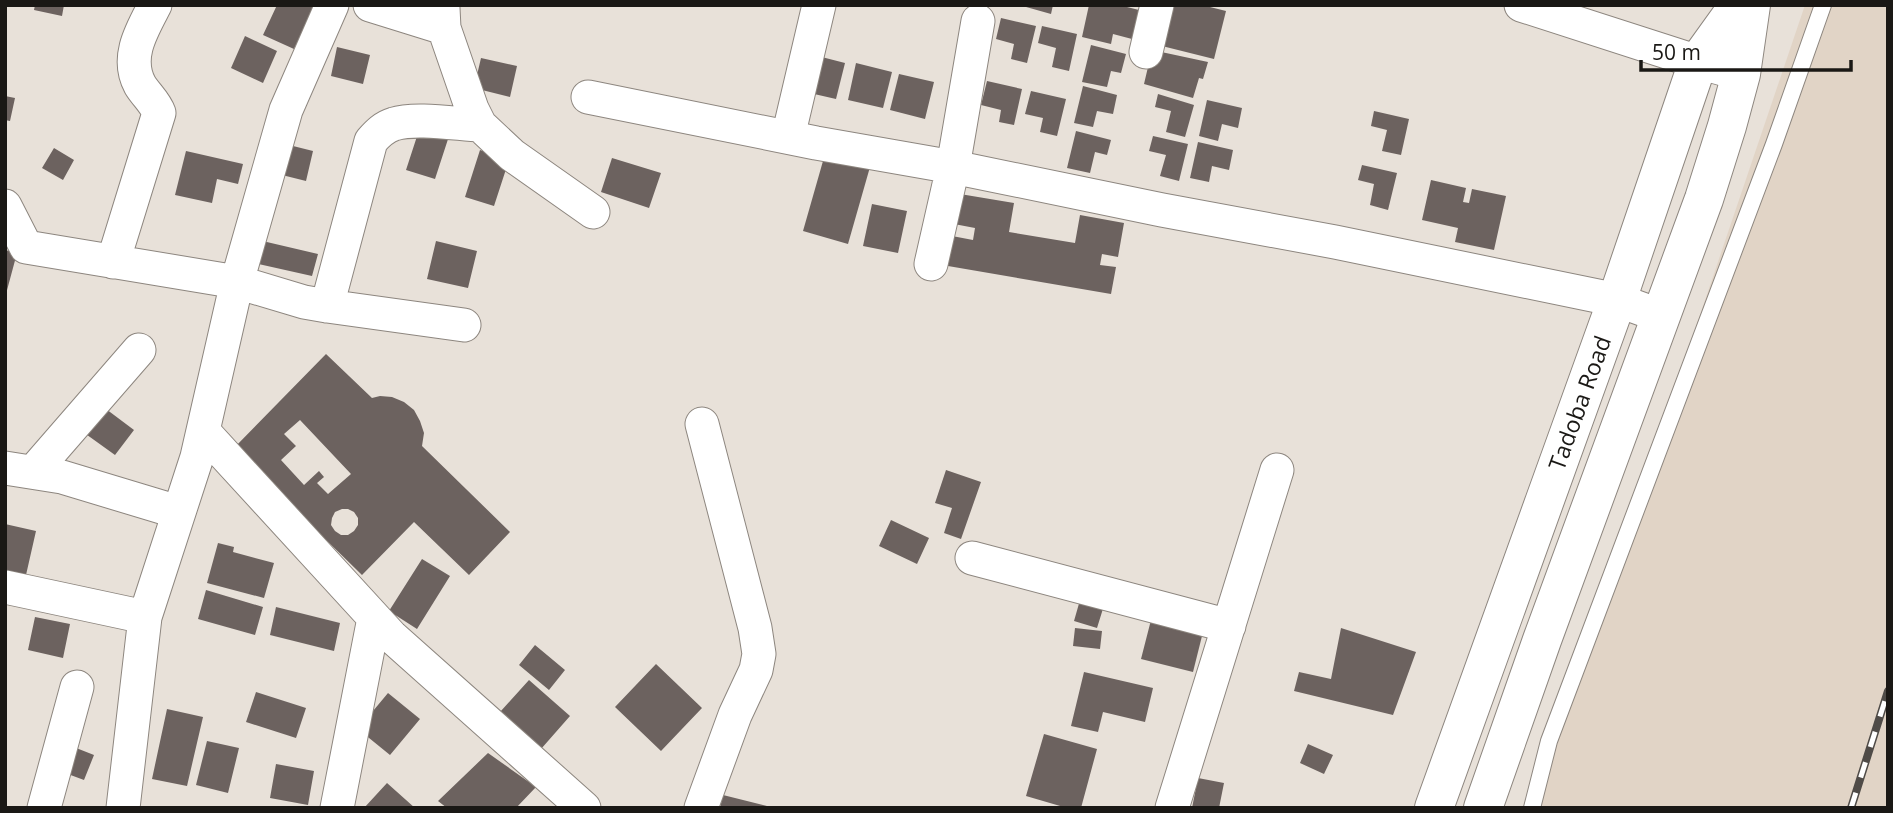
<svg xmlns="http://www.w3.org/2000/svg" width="1893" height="813" font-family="'Open Sans',sans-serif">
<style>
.built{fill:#e1d4c6}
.building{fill:#6c625f;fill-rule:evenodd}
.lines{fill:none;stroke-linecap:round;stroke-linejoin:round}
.lane-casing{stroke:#8d867f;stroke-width:18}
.street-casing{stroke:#8d867f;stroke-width:35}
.primary-casing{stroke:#8d867f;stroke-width:40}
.lane{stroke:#fff;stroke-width:16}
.street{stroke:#fff;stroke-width:33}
.primary{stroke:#fff;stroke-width:38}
.rail-casing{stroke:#4f4b47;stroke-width:8}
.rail{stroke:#fff;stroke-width:5;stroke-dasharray:16;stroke-linecap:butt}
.labels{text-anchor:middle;stroke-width:7;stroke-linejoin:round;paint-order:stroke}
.street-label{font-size:23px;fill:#1a1815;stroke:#fff}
</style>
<rect width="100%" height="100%" fill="#e8e1d9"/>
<!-- built -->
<path class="built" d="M1805,5H1888V808H1533Z"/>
<!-- building -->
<path class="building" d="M35,5H64L62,16L34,10Z
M277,5H315L294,49L263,35Z
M1019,5H1053L1051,14Z
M1089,5H1119L1139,10L1132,39L1113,34L1111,44L1082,37Z
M1164,5H1202L1226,11L1214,59L1154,44Z
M1001,18L1036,26L1027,63L1011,59L1014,44L996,39Z
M1042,26L1077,34L1069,71L1052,67L1056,48L1038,43Z
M245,36L277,51L263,83L231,68Z
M1091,45L1126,54L1121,73L1111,71L1107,87L1082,82Z
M337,47L370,55L363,84L331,76Z
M1152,50L1208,62L1203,79L1199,78L1193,98L1144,84Z
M810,54L845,63L836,99L801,91Z
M481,58L517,66L510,97L474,88Z
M856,63L892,72L883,108L848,100Z
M899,74L934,82L925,119L890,110Z
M987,81L1022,89L1014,125L999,122L1001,110L981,105Z
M1083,86L1117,95L1113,114L1097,111L1093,127L1074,123Z
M1031,91L1066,99L1057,136L1040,132L1043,118L1025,114Z
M1158,94L1194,105L1185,137L1166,132L1171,111L1155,107Z
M5,96L15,98L10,121L5,120Z
M1207,100L1242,108L1238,128L1222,124L1218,141L1199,136Z
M1374,111L1409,119L1401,155L1382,151L1387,130L1371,126Z
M421,124L450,133L435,179L406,170Z
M1076,131L1111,140L1107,155L1095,152L1090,173L1067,168Z
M1153,136L1188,144L1179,181L1160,176L1166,155L1149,151Z
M1198,142L1233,150L1229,170L1212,166L1209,182L1190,178Z
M281,143L313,151L306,181L274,173Z
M54,148L74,160L63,180L42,168Z
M480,150L509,160L494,206L465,197Z
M186,151L243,164L238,184L217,179L212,203L175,195Z
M825,154L870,167L848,244L803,231Z
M612,158L661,173L649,208L601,192Z
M1362,165L1397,173L1388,210L1370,205L1374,184L1358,180Z
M1431,180L1466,188L1463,202L1469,203L1472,189L1506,196L1494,250L1455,242L1458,228L1422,220Z
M960,194L1014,203L1009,232L1075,243L1080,215L1124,223L1118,257L1102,254L1100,265L1116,267L1111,294L948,266L952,236L973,240L975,228L954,224Z
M872,204L907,211L898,253L863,246Z
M254,239L318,254L312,276L249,262Z
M436,241L477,251L468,288L427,279Z
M5,250L17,253L6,294H5Z
M326,354L372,398L380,396L392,397L404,402L414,410L420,421L424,433L422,446L510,532L469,575L414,522L362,575L233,449ZM300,420L351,474L328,494L317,483L324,477L319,471L304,485L281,460L296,446L284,434ZM342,509H348L354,512L358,518V525L354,531L348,535H341L335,531L331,525L332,518L335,512Z
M102,406L134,430L115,455L83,432Z
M946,470L981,482L961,539L944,533L952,508L935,503Z
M891,520L929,538L917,564L879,546Z
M5,524L36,531L26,575L5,570Z
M218,543L234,547L233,552L274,563L264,598L207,583Z
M422,559L450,576L417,629L389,611Z
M206,590L263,607L255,635L198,619Z
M1082,593L1106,599L1097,628L1074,621Z
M276,607L340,623L334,651L270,635Z
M35,617L70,624L63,658L28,650Z
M1151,620L1203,632L1193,672L1141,659Z
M1075,628L1102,631L1100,649L1073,646Z
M1341,628L1416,652L1393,715L1294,691L1299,672L1331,679Z
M535,645L565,670L549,690L519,665Z
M656,664L702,708L661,751L615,707Z
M1084,672L1153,688L1145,722L1103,712L1098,732L1071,726Z
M529,680L570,716L541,749L500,712Z
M256,692L306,708L296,738L246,722Z
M388,693L420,719L390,755L358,729Z
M167,709L203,717L187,786L152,779Z
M1044,734L1097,749L1081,808H1067L1026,796Z
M207,741L239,748L228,793L196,785Z
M66,744L94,755L84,780L57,770Z
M1308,744L1333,755L1324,774L1300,763Z
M488,753L536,787L516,808H447L438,801Z
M276,764L314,771L308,805L270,798Z
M1198,778L1224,783L1219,808H1192Z
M387,783L415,808H364Z
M723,795L771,807V808H720Z"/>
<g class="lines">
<!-- lane casing -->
<g class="lane-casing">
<path id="lane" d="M1532,808L1549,741L1774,144L1823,5"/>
</g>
<!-- street casing -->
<g class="street-casing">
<path id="street" d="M370,5L444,28L443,8
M1521,5L1698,62L1741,74
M444,28L472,109L480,125L512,155L593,212
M1146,52L1157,5
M588,97L816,143L953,167L1162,210L1335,242L1617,300L1661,316
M788,137L819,5
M5,206L26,247L237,282L304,302L327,306L464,325
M113,262L159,113C155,102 146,95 140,85C125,57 142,30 155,5
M931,264L953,167L978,21
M327,306L371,141C378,133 384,127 394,124C415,117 457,124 480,125
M203,431L391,636L584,808
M5,468L62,477L178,512
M33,472L139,350
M972,558L1229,626
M5,587L145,617
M44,808L77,687
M123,808L145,617L197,457L237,282L286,110L332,5
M337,808L374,618
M701,808L735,715L756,670L759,654L755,628L702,424
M1172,808L1277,470"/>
</g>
<!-- primary casing -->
<g class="primary-casing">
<path id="primary" d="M1434,808L1617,300L1698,62L1739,5
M1483,808L1542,640L1704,199L1727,126L1741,74L1751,5"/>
</g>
<!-- lane -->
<use href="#lane" class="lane"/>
<!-- street -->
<use href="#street" class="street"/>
<!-- primary -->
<use href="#primary" class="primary"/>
<!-- rail casing -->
<g class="rail-casing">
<path id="rail" d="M1851,808L1888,691"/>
</g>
<!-- rail -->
<use href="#rail" class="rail"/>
</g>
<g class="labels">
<!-- street labels -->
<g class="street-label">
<text transform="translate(1580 403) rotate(-70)" y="8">Tadoba Road</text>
</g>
</g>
<!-- border -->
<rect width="1893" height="813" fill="none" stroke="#1a1815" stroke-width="14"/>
<!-- scale -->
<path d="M1641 60v10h210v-10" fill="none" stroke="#1a1815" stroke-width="3.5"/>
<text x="1652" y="60" font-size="21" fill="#1a1815" stroke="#ffffff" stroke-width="5" paint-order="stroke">50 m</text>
</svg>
